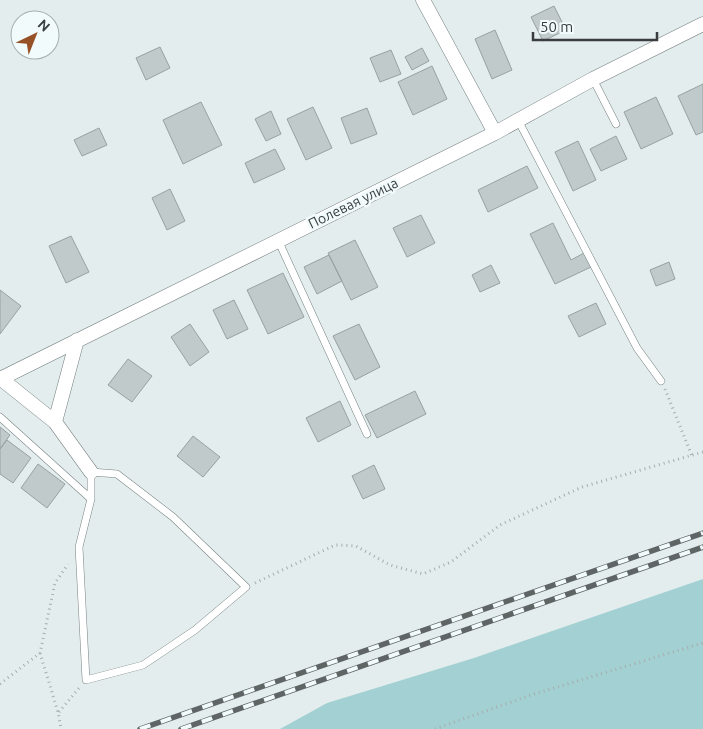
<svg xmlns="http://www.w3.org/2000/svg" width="703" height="729" font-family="Ubuntu,sans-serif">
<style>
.green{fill:#a3d0d2}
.building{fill:#c1cacb;stroke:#98a1a1}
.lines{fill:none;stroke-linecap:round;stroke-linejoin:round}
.service-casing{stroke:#788181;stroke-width:8}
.minor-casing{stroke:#788181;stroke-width:15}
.path{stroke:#a5adae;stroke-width:3;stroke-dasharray:1 4;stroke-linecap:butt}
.service{stroke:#fff;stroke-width:7}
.minor{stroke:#fff;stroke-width:14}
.rail-casing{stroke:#5f6565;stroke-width:5.5}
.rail{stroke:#f1fbfb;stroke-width:4;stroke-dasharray:11;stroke-linecap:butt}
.labels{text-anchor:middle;stroke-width:5;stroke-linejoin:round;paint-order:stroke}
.street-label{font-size:14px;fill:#393d3d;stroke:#f1fbfb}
</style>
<rect width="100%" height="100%" fill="#e3edee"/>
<!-- green -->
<path class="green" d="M703,579V729H280L327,703L474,658Z"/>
<!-- building -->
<path class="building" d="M554,6L566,30L543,41L531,17Z
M495,30L512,70L492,79L475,39Z
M160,47L170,68L146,80L136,58Z
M422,48L429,61L412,70L405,57Z
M391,50L401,74L380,82L370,58Z
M432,66L447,99L413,115L398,82Z
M703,84V132L696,135L678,96Z
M656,97L673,134L641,149L624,112Z
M201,102L222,145L183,164L163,120Z
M313,107L332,148L306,160L287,119Z
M367,108L377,134L351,144L341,118Z
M271,111L281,134L266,141L255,119Z
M99,128L107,145L82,156L74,140Z
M616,136L627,159L601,171L590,149Z
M578,141L596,180L573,191L555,152Z
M275,149L285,169L254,183L245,163Z
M527,166L538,188L488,212L478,190Z
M170,189L185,221L167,230L152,198Z
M421,215L435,243L407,257L393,228Z
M553,223L571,260L584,253L591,267L555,284L530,234Z
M71,236L89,272L66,283L49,246Z
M355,240L378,287L351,300L328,253Z
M329,255L342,281L317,294L304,267Z
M669,262L675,279L656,286L650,270Z
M491,265L500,283L480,292L472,275Z
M283,273L304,317L268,334L247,290Z
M0,290L21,306L0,334Z
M234,300L248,329L227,339L213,310Z
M596,303L606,324L579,337L568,316Z
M190,324L209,352L190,366L171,337Z
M359,324L380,367L355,380L333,336Z
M128,359L152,376L132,402L108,385Z
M415,391L426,414L377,438L365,415Z
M340,401L351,425L318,442L306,418Z
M0,427L10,435L0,449Z
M193,436L220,457L203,477L177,456Z
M7,440L31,458L13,483L0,474V449Z
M38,464L65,484L47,508L21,488Z
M374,465L385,489L363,499L352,476Z"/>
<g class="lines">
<!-- service casing -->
<g class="service-casing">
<path id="service" d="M593,79L616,124
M518,120L637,348L661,381
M278,240L367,434
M0,417L91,499
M91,472L117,474L173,517L246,587L195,630L143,665L86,680L79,547L91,499Z"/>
</g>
<!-- minor casing -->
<g class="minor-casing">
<path id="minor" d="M423,0L495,133
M0,378L55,422L91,472
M2,378L495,133L593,79L703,24
M55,422L77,340"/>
</g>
<!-- path -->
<path class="path" d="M665,389L692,456
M255,583L335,545L356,546L390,565L423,574L451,562L500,525L582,487L703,452
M40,653L58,712L61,729
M0,684L40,653L55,583L68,564
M59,712L79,688
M435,729L531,695L703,643"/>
<!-- service -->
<use href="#service" class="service"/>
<!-- minor -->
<use href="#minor" class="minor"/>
<!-- rail casing -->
<g class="rail-casing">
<path id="rail" d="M140,729L703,533
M181,729L703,547"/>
</g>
<!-- rail -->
<use href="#rail" class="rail"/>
</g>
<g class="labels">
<!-- street labels -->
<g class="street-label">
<text transform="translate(353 203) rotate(-26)" y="5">Полевая улица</text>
</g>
</g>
<!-- north arrow -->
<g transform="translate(35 35) rotate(43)"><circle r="24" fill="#f1fbfb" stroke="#a7afaf"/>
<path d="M0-4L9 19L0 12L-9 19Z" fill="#975127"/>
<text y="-8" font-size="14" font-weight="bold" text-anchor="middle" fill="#393d3d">N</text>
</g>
<!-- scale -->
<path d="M533 32v8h124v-8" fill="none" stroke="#393d3d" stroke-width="2.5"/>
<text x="540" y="32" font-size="15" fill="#393d3d" stroke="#f1fbfb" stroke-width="4" paint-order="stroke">50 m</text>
</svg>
